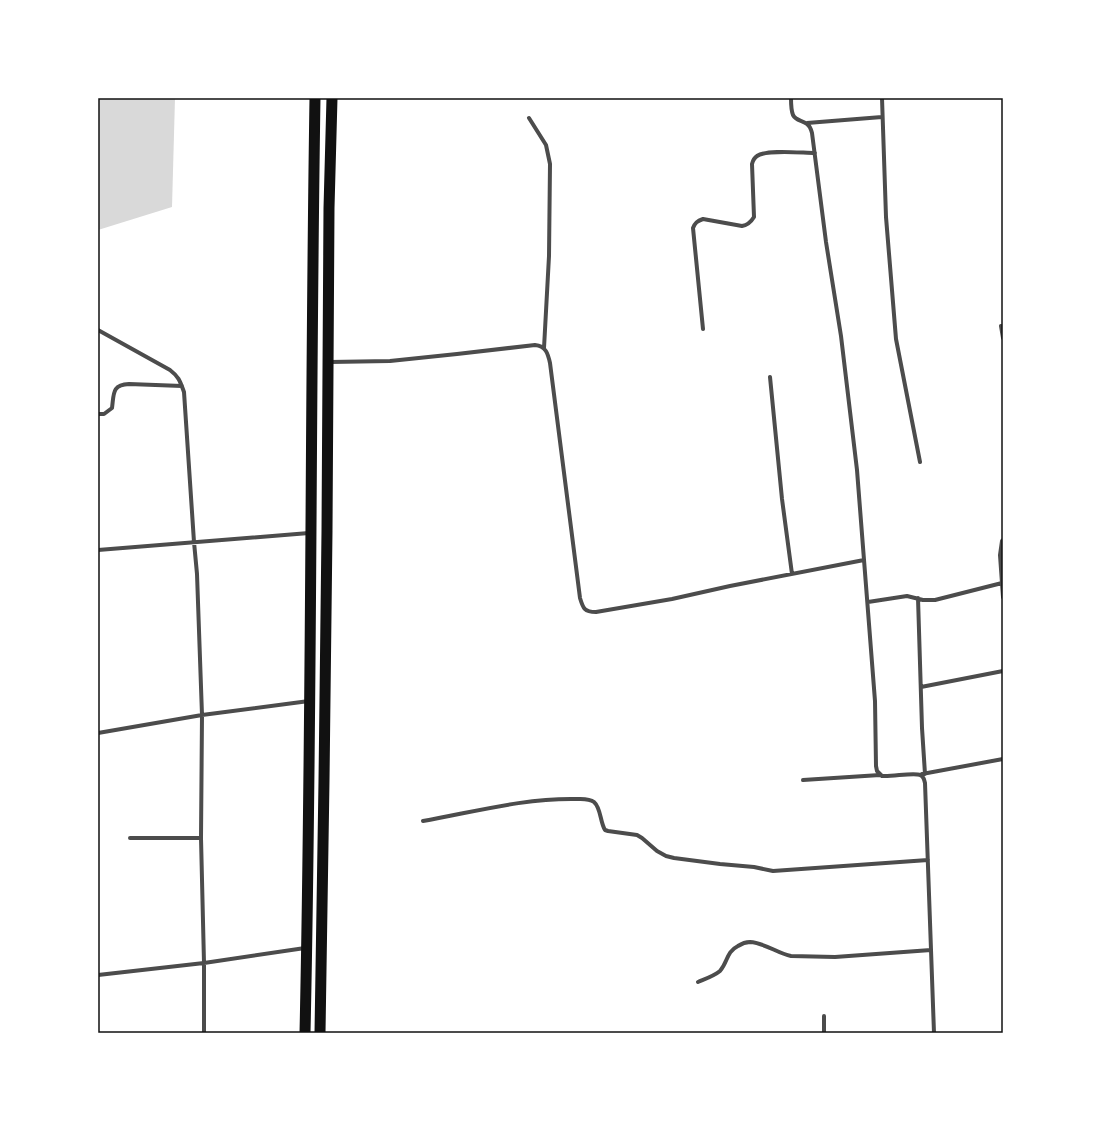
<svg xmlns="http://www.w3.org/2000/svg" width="1101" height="1131" font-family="Barlow,sans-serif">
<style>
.water{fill:#d9d9d9}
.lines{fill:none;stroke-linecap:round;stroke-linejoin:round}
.minor{stroke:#4c4c4c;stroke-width:4}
.trunk{stroke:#111;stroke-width:11}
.neatline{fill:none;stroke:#111;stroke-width:1.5}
</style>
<rect width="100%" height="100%" fill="#fff"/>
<!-- water -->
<path class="water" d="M98,98H175L172,207L98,230Z"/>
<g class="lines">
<!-- minor -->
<path class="minor" d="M791,98C791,104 791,110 793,115C796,121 802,120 807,124C810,126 811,129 812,133L826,242L841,336L857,470L875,701L876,766L877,771L882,776C892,777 914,772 920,775C924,776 924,780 925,783L934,1033
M882,98L886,217L896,339L920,462
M529,118L546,145L550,164L549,256L544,348
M807,123L882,117
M1001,326L1003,338
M703,329L693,228C695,223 697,221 703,219L742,226C748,225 751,222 754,217L752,164C753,160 754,158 757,156C767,149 802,153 815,153
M98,330L170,370C179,377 180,381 184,392L194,542L197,574L202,715L201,838L204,963V1033
M330,362L390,361L457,354L535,345C546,346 548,354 550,363L580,598C583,608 584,612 596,612L672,599L730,586L864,560
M770,377L782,499L792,574
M98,414H104L112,408C114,393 112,385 129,384L182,386
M1003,540L1002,541L1000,555L1003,597
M98,550L309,533
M918,598L922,728L925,774
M868,602L907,596L923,600H935L1002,583
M921,687L1003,671
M98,733L202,715L309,701
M922,774L1003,759
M803,780L880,775
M423,821C474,812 524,798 576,799C581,799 589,798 594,802C601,808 600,822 605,830L608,831L637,835L642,838L657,851L666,856L674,858L720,864L754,867L773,871L928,860
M130,838H201
M98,975L204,963L305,948
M698,982C705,979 714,976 720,971C728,962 726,952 738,946C741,944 746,942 750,942C765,943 777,953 791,956L835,957L931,950
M824,1033V1016"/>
<!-- trunk -->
<path class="trunk" d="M305,1033C312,721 310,410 315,98
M320,1033L324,781L327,531L329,208L332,98"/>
</g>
<!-- border -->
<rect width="1101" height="1131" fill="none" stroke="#ffffff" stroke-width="198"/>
<rect x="99" y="99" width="903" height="933" class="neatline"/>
</svg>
